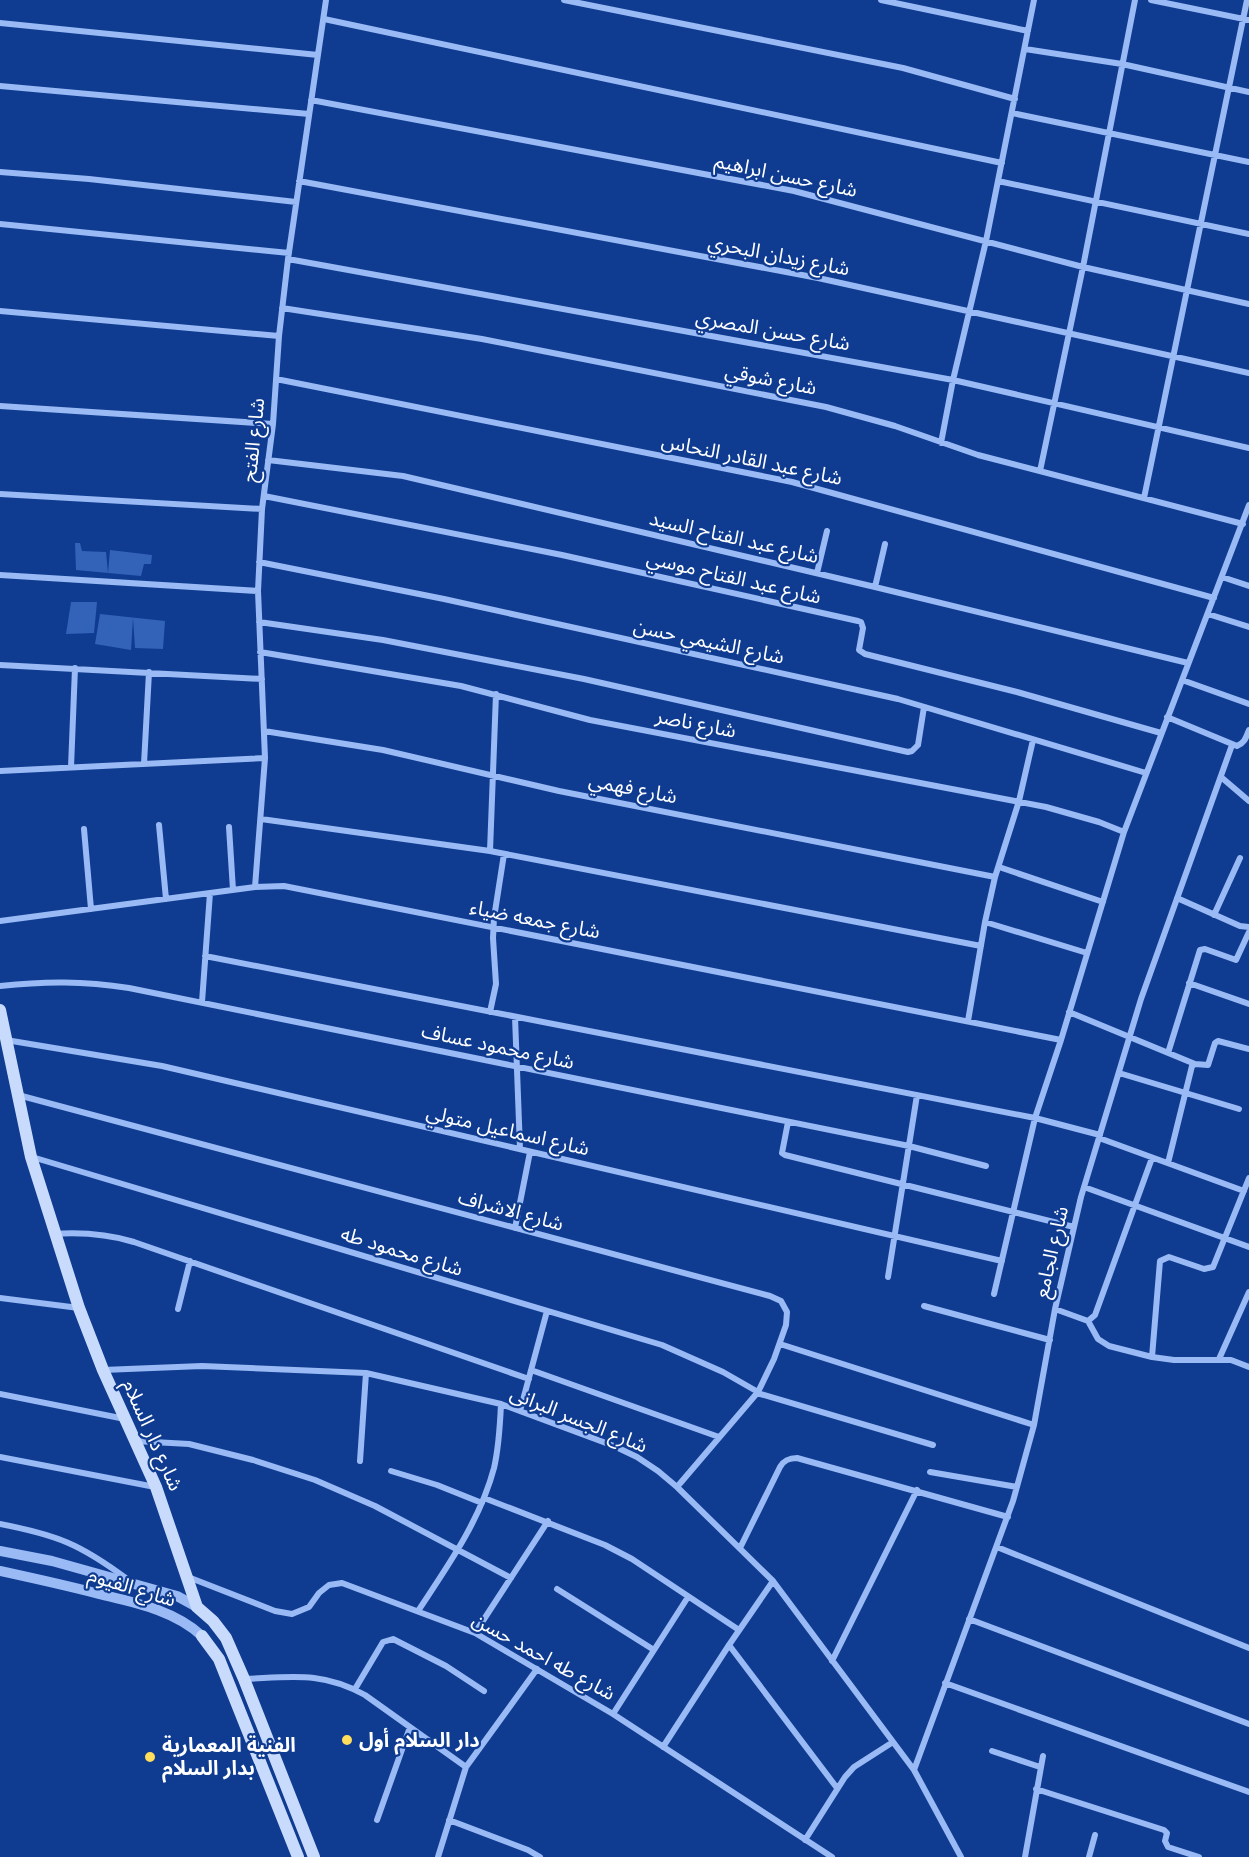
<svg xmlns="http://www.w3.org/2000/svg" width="1249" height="1857" font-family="'Space Grotesk','Noto Sans Arabic',sans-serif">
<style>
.building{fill:#3362b9}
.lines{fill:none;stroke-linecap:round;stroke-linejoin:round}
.minor{stroke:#99baf4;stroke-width:6}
.tertiary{stroke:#99baf4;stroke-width:10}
.secondary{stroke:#c9dbfd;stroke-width:12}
.poi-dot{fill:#ffde5c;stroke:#0f3c91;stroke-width:2}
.labels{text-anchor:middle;stroke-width:4.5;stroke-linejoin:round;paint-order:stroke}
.street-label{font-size:20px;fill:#fff;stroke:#0f3c91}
.poi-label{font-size:20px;font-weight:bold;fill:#fff;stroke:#0f3c91;text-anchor:start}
</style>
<rect width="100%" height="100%" fill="#0f3c91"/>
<!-- building -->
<path class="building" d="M75,543H80L82,551L106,552L108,573L76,570Z
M110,550L152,555L151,564H144L141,576L108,573Z
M71,602H97L94,633L66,634Z
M100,614L165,621L163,649L135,648L133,618L131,650L95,644Z"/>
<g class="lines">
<!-- minor -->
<path class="minor" d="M564,0L903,68L1015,99
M881,0L1028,31
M1151,0L1249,20
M324,19L1002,163
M0,23L318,55
M1025,49L1122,64L1249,92
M0,86L309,114
M311,100L794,191L1083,267L1249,304
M1012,113L1249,162
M0,172L89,179L296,202
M299,181L818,278L1249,373
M998,181L1249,234
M0,224L289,253
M288,259L953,380L1249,448
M282,308L482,339L826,407L895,426L978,455L1243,524
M0,311L279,336
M276,379L792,482L1214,598
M0,406L273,424
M941,443L953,380L986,241L1034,0
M268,460L403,476L875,587L1188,663
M1040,471L1083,267L1135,0
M0,494L262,509
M264,496L562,555L858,621L861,622L863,628L859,650L865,654L1017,692L1161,733
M1144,498L1247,0
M259,562L444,599L898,699L1146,773
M817,573L827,531
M0,575L258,591
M1222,577L1249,586
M875,587L885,544
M1208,614L1249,627
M259,622L383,640L584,679L908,752L912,751L918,745L924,707
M260,652L461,686L590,720L1046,807L1099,822L1124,832
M0,665L262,679
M1182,680L1249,704
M1167,717L1237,746C1245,743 1246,737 1249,730
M264,731L383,750L559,791L995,877
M144,764L149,672
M71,767L75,668
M0,771L265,758
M1221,777L1249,801
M261,819L490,851L981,946
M159,825L166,899
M229,827L233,890
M84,829L91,909
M490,851L496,694
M999,867L1103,902
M255,887L265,758L258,591L262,509L273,424L279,336L288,259L326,0
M1177,898L1240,926L1249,927
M1214,915L1240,858
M0,921L255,887L284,886L1061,1040
M985,922L1087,953
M205,956L1035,1118L1100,1135
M1189,983L1249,1004
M0,986C46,981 83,981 129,988L909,1146L986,1166
M202,1002L210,893
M490,1012L496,984L493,938L494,918L504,854
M1069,1012L1195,1064
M515,1017L520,1149
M968,1021L985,922L995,877L1019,801L1033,740
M6,1040L162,1066L1002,1261
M1168,1053L1200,950L1205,949L1236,960L1249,932
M1119,1073L1239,1109
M18,1095L770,1296L781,1301L787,1312L786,1325L774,1359L758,1392L677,1487
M788,1122L782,1153L785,1155L1074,1227
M1099,1138L1244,1191
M32,1157L662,1345L723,1372L758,1392
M1168,1163L1192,1066L1195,1064L1208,1065L1215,1043L1218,1041L1249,1049
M1084,1187L1249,1247
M515,1228L530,1152
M54,1234C83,1232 107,1234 134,1242L529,1379
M888,1277L917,1095
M994,1294L1035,1118L1061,1040L1124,832L1249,505
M0,1298L79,1308
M924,1306L1050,1340
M178,1309L190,1261
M1055,1309L1088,1321L1095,1315L1152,1158
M1088,1321L1098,1339L1109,1346L1152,1357L1174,1360H1231L1249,1367
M780,1344L1034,1425
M1152,1357L1160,1261L1169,1257L1204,1269L1213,1267L1249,1178
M1219,1359L1249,1292
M103,1370L202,1366L366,1373L501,1404L614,1446L637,1457L658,1471L677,1487L773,1581L914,1770L961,1857
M531,1370L719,1437
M757,1393L933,1445
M0,1394L125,1419
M520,1411L547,1311
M135,1441L189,1444L253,1460L315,1480L375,1506L511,1578
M0,1457L155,1487
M360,1461L366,1373
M391,1471L437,1485L482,1503
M930,1472L1017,1487
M484,1498L605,1545L632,1559L739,1630
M0,1524C57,1535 80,1544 127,1579
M997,1547L1249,1648
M740,1548L780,1467C784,1460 789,1458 797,1458L1008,1517
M188,1577L275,1611L292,1614L309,1607L319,1593L329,1585L342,1583L475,1633L613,1714L832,1857
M557,1589L654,1650
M418,1611C447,1567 480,1521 494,1468C499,1447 500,1426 501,1404
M969,1619L1249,1724
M475,1633L548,1521
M729,1645L837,1788
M832,1661L917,1490
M245,1679C291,1677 322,1671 365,1695L466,1767
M945,1683L1249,1792
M355,1689L383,1642L393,1639L446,1666L484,1691
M613,1714L688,1597
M663,1747L729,1645L773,1581
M992,1751L1040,1767
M914,1770L1013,1501L1034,1425L1055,1309L1081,1197L1141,999L1232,745
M1036,1789L1164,1830L1167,1833L1165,1841L1168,1847L1199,1857
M377,1820L410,1727
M449,1820L528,1850L540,1857
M805,1840L845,1777L854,1767L893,1742
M438,1857L466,1767L537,1669
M1025,1857L1043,1756
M1089,1857L1095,1835"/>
<!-- tertiary -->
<path class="tertiary" d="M0,1551L52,1561L177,1596L197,1607
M0,1571C32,1578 64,1585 95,1593C131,1602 173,1609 202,1636"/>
<!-- secondary -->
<path class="secondary" d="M0,1010L31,1157L79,1308L103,1370L156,1487L197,1607L213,1621L226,1638L244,1679L314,1857
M202,1636L219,1659L298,1857"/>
</g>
<!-- markers -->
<g class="poi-dot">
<circle cx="347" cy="1740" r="6"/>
<circle cx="150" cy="1757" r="6"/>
</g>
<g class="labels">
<!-- street labels -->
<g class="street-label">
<text transform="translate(786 175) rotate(12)" y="7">شارع حسن ابراهيم</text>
<text transform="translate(779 255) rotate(11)" y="7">شارع زيدان البحري</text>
<text transform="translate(773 330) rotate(10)" y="7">شارع حسن المصري</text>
<text transform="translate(771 379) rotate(11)" y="7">شارع شوقي</text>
<text transform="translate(253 440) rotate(-84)" y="7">شارع الفتح</text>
<text transform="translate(752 459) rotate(12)" y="7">شارع عبد القادر النحاس</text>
<text transform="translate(734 537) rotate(13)" y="7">شارع عبد الفتاح السيد</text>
<text transform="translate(734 577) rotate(13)" y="7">شارع عبد الفتاح موسي</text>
<text transform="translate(709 641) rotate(12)" y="7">شارع الشيمي حسن</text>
<text transform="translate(696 723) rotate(11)" y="7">شارع ناصر</text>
<text transform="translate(633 788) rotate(11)" y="7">شارع فهمي</text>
<text transform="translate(535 919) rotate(11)" y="7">شارع جمعه ضياء</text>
<text transform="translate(498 1046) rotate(12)" y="7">شارع محمود عساف</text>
<text transform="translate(508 1130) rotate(13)" y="7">شارع اسماعيل متولي</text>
<text transform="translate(511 1210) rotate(15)" y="7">شارع الاشراف</text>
<text transform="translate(402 1251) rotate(17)" y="7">شارع محمود طه</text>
<text transform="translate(1051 1252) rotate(-77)" y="7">شارع الجامع</text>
<text transform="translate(579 1419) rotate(22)" y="7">شارع الجسر البرانى</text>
<text transform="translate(153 1435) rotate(66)" y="7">شارع دار السلام</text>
<text transform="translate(132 1587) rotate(17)" y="7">شارع الفيوم</text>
<text transform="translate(544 1656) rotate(29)" y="7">شارع طه احمد حسن</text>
</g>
<!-- poi labels -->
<g class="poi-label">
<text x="359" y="1747">دار السلام أول</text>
<text x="162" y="1752">الفنية المعمارية<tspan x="162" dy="23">بدار السلام</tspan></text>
</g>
</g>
</svg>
